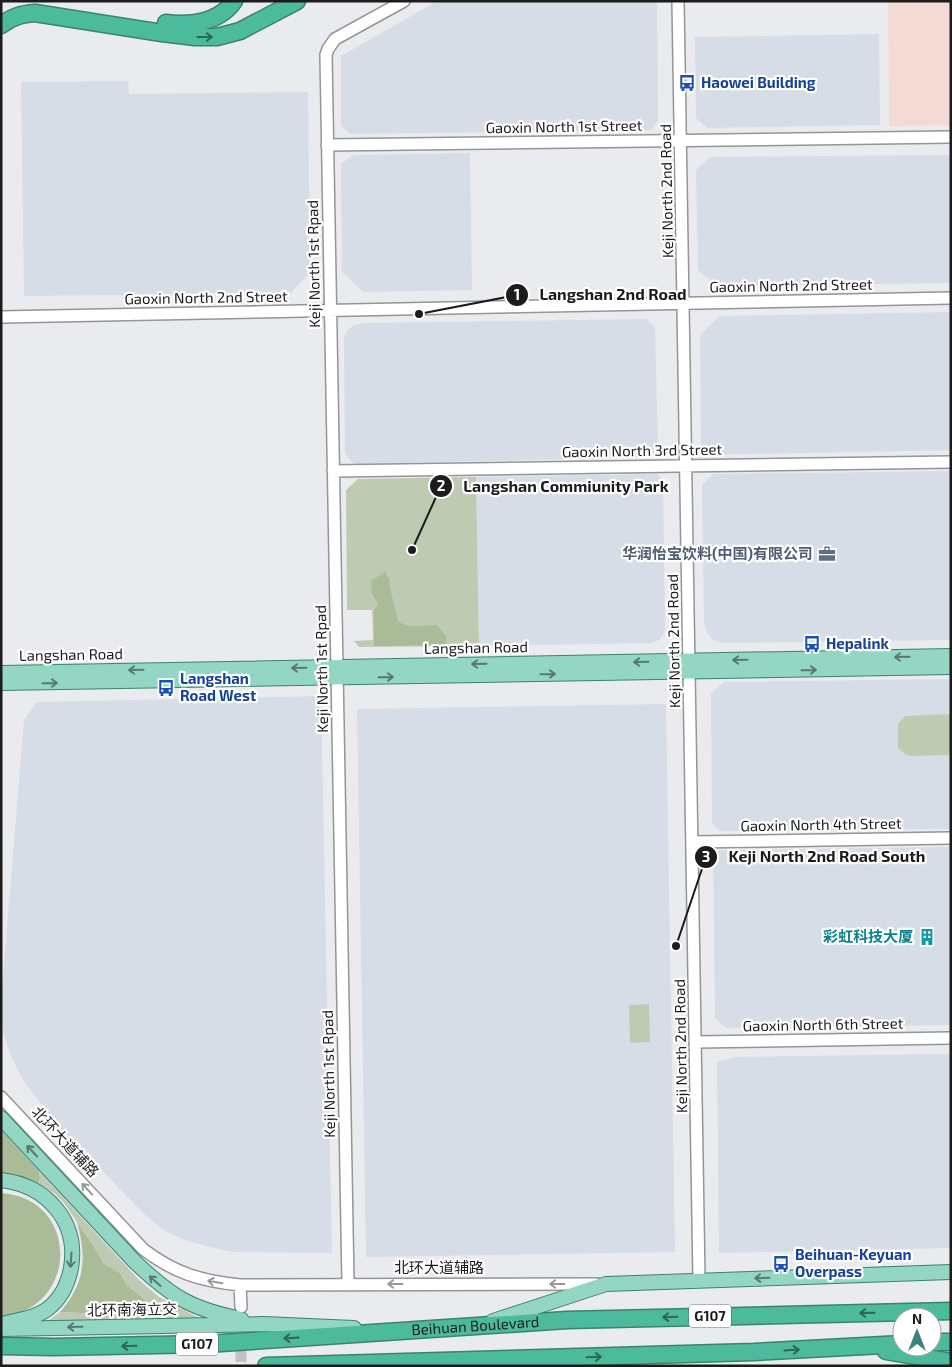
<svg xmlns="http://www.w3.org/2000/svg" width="952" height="1367" font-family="'Exo 2','Noto Sans SC',sans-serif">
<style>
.commercial{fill:#f4dad4}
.built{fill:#d7dde6}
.green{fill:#bfcab3}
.forest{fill:#aabb97}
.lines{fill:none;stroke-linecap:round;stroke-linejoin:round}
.minor-tunnel{stroke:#c0c2c4;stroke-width:11;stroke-dasharray:11 5.5;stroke-linecap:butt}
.minor-casing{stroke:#939597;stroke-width:14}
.major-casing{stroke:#3b836f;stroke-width:16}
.highway-casing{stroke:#3b836f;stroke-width:19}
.minor{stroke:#fff;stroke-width:11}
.major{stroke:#93d6c3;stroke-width:14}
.highway{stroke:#4bbb9b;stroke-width:16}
.oneway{stroke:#316456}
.oneway2{stroke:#587970}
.oneway3{stroke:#999}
.labels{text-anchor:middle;stroke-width:4.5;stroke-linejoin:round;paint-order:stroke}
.shield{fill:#fff;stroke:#606061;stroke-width:1}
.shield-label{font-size:14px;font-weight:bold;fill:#1c1c1d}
.transit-label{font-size:15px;font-weight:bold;fill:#164399;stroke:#fff;text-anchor:start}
.street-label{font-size:15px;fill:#1c1c1d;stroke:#fff}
.service-label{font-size:15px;font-weight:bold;fill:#4e5e75;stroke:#fff;text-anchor:end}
.culture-label{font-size:15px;font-weight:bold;fill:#0d838f;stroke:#fff;text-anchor:end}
.leader{fill:none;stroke:#1c1c1d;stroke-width:2}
.callout-dot{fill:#1c1c1d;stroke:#fff;stroke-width:2}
.mark-label{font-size:15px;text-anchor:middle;font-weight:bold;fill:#fff}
.callout-label{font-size:16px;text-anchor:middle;font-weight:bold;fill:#1c1c1d;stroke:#fff;stroke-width:4.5;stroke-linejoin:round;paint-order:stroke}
</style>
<rect width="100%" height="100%" fill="#e9ebee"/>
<!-- commercial -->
<path class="commercial" d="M888,1H951V125L889,126Z"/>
<!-- built -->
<path class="built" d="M437,1H657L658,120L651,130L351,134L341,126V56Z
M879,34L880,125L707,128L696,118L695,37Z
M128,81L129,94L308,92L310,272L291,293L24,296L21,82Z
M470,153L472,290L363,292L342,272L341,164L353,155Z
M951,155V283L718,286L698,270L696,170L710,157Z
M951,312V450L708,455L701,448L700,335L719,316Z
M646,319L655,327L658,450L652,457L354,464L345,453L344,338L348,330L354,325L362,323Z
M951,471V640L722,643L713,640L707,633L704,623L702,485L713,474Z
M657,474L663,480L665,628L663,635L659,640L652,643L479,646L476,477Z
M951,679V829L720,831L712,824L711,694L724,682Z
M321,696L332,1253L233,1252L209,1247L185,1240L163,1230L143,1213L53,1120L23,1080L11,1056L3,1032L1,1002L24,720L37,702Z
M666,704L675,1252L366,1257L357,709Z
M951,847V1025L726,1028L715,1018L713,854L720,850Z
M951,1054V1248L719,1253L717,1062L734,1057Z"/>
<!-- green -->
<path class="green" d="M476,477L479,646L359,647L354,641L373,640L372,610H347L346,490L358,479Z
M951,714V755L910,756L905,754L898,748V724L905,716Z
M649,1004L650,1042L630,1043L629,1005Z
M39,1171L139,1280L159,1297L205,1321L45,1323L60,1312L82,1313L101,1309L144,1312L154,1307L127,1285L120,1273L103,1263L98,1253L64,1203L54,1193L38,1183L40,1178Z"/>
<!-- forest -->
<path class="forest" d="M386,571L387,577H389C390,593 395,606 398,621C407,629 425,625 437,625L446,637V645L374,646V610L379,604L372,594L371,581Z
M1,1130L39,1171L40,1178L38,1183L17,1175L1,1173Z
M1,1193C80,1198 80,1309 1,1317Z
M77,1222L98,1253L103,1263L120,1273L127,1285L155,1308L144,1312L101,1309L82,1313L60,1312C85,1284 87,1257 77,1222Z"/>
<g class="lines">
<!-- minor-tunnel -->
<path class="minor-tunnel" d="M241,1318V1366"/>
<!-- minor casing -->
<g class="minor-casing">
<path id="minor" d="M678,1L699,1280
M327,145L951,137
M1,317L951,298
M333,471L951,462
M692,842L951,838
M696,1042L951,1038
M1,1097L143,1249C174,1273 201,1281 240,1285L597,1284
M348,1284L326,55L328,49L335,39L404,1
M240,1285L241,1307"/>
</g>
<!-- major casing -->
<g class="major-casing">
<path id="major" d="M1,673L951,656
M1,683L951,667
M1,1118L135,1262C172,1297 191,1309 241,1319
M1,1180C46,1185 79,1221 71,1268C68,1284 60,1300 46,1310C35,1318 19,1320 6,1323
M493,1321L606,1284L951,1272
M1,1329L264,1324L354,1328"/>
</g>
<!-- highway casing -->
<g class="highway-casing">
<g id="highway">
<path d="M166,23C190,26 219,23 234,1"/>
<path d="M1,25C12,17 21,14 35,13L162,33L195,37H217L240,31L297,1"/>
<path d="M932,1342H951"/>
<path id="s1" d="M1,1346L53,1347L206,1344L567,1320L951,1311"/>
<path d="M886,1351L951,1362"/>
<path d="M266,1366L754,1352L902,1344"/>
</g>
</g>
<!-- minor -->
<use href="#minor" class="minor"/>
<!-- major -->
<use href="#major" class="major"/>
<!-- highway -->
<use href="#highway" class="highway"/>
</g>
<!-- one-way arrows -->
<defs><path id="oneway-shaft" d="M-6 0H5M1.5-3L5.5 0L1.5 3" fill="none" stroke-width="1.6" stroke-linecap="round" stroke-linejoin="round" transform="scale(1.25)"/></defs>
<g class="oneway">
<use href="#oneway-shaft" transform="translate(205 37)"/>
<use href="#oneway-shaft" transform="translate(867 1313) rotate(179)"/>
<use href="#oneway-shaft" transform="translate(670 1317) rotate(178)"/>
<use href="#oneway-shaft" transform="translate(291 1338) rotate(176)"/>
<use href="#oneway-shaft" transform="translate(129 1346) rotate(178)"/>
<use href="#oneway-shaft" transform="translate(792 1350) rotate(-4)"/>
<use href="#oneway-shaft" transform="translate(594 1357) rotate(-2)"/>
</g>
<g class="oneway2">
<use href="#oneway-shaft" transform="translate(902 657) rotate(179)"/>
<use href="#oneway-shaft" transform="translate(740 660) rotate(179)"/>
<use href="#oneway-shaft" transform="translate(641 662) rotate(179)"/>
<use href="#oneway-shaft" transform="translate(479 664) rotate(179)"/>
<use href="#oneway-shaft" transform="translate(299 668) rotate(179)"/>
<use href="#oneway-shaft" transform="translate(136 670) rotate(179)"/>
<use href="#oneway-shaft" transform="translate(809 670) rotate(-1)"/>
<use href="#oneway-shaft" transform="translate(548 674) rotate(-1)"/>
<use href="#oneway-shaft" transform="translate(386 677) rotate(-1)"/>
<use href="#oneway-shaft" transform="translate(50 683) rotate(-1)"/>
<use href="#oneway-shaft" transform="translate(32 1151) rotate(-133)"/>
<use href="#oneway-shaft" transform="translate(71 1260) rotate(94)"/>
<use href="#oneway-shaft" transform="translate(762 1278) rotate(178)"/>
<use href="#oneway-shaft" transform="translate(155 1281) rotate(-139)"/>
<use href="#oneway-shaft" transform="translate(75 1327) rotate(179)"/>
</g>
<g class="oneway3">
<use href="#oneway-shaft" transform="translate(87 1189) rotate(-133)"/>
<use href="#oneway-shaft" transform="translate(215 1282) rotate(-171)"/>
<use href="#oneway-shaft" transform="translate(395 1284) rotate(-180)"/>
<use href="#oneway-shaft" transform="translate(557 1284) rotate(-180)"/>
</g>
<!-- icons -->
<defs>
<g id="bus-bare" transform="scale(1.35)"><path d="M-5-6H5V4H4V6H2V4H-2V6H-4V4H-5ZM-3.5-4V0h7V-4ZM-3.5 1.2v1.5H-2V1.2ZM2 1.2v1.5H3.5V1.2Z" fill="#1a4fb4" stroke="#fff" stroke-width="2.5" paint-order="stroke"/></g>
<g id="office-bare" transform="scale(1.35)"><path d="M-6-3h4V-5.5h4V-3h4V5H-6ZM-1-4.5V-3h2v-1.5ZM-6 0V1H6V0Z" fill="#5c6f8a" stroke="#fff" stroke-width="2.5" paint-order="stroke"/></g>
<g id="building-bare" transform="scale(1.35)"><path d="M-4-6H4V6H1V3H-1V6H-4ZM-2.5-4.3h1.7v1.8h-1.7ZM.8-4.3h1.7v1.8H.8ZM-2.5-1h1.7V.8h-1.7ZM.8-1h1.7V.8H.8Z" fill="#0f9aa8" stroke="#fff" stroke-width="2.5" paint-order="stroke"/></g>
</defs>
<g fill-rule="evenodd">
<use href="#bus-bare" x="687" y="83"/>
<use href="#office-bare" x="827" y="554"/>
<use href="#bus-bare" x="812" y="644"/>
<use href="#bus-bare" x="166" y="688"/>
<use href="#building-bare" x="927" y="937"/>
<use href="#bus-bare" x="781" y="1264"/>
</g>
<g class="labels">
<!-- shield labels -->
<g class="shield">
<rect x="689" y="1304.5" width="42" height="23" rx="4"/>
<rect x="176" y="1332.5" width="42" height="23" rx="4"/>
</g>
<g class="shield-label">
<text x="710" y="1321">G107</text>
<text x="197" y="1349">G107</text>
</g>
<!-- transit labels -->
<g class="transit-label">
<text x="701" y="88">Haowei Building</text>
<text x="826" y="649">Hepalink</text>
<text x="180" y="684">Langshan<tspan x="180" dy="17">Road West</tspan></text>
<text x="795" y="1260">Beihuan-Keyuan<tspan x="795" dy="17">Overpass</tspan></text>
</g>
<!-- street labels -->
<g class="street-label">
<text transform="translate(564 127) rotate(-1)" y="5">Gaoxin North 1st Street</text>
<text transform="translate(667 191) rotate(-91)" y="5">Keji North 2nd Road</text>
<text transform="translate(314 264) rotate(-91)" y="5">Keji North 1st Rpad</text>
<text transform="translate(791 286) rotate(-1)" y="5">Gaoxin North 2nd Street</text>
<text transform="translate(206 298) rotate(-1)" y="5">Gaoxin North 2nd Street</text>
<text transform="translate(642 451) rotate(-1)" y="5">Gaoxin North 3rd Street</text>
<text transform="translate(674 641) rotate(-91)" y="5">Keji North 2nd Road</text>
<text transform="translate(476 648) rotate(-1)" y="5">Langshan Road</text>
<text transform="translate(71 655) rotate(-1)" y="5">Langshan Road</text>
<text transform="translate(322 669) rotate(-91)" y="5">Keji North 1st Rpad</text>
<text transform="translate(821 825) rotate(-1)" y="5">Gaoxin North 4th Street</text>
<text transform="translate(823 1025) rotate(-1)" y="5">Gaoxin North 6th Street</text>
<text transform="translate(681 1046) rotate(-91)" y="5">Keji North 2nd Road</text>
<text transform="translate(329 1074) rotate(-91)" y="5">Keji North 1st Rpad</text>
<text transform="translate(65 1142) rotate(47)" y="5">北环大道辅路</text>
<text x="439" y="1273">北环大道辅路</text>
<text transform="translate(132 1310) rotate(-1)" y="5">北环南海立交</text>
<text dy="5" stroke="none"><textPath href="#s1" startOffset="475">Beihuan Boulevard</textPath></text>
</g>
<!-- service labels -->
<g class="service-label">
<text x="813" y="559">华润怡宝饮料(中国)有限公司</text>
</g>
<!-- culture labels -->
<g class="culture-label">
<text x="913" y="942">彩虹科技大厦</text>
</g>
</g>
<!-- callouts -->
<path class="leader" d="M419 314L517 295M412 550L441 486M676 946L706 857"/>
<g class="callout-dot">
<circle cx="419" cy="314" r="5"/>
<circle cx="412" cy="550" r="5"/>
<circle cx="676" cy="946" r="5"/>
<circle cx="517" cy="295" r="12"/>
<circle cx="441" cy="486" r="12"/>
<circle cx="706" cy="857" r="12"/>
</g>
<g class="mark-label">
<text x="517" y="300">1</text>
<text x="441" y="491">2</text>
<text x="706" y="862">3</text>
</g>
<g class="callout-label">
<text x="613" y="300">Langshan 2nd Road</text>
<text x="566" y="492">Langshan Commiunity Park</text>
<text x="827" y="862">Keji North 2nd Road South</text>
</g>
<!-- border -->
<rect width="952" height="1367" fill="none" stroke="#1c1c1d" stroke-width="5"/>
<!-- north arrow -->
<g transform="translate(917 1332)"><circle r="24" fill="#ffffff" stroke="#a4a4a5"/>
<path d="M0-4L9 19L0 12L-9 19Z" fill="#3b827e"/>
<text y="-8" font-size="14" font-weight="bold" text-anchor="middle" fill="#1c1c1d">N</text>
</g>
</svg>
